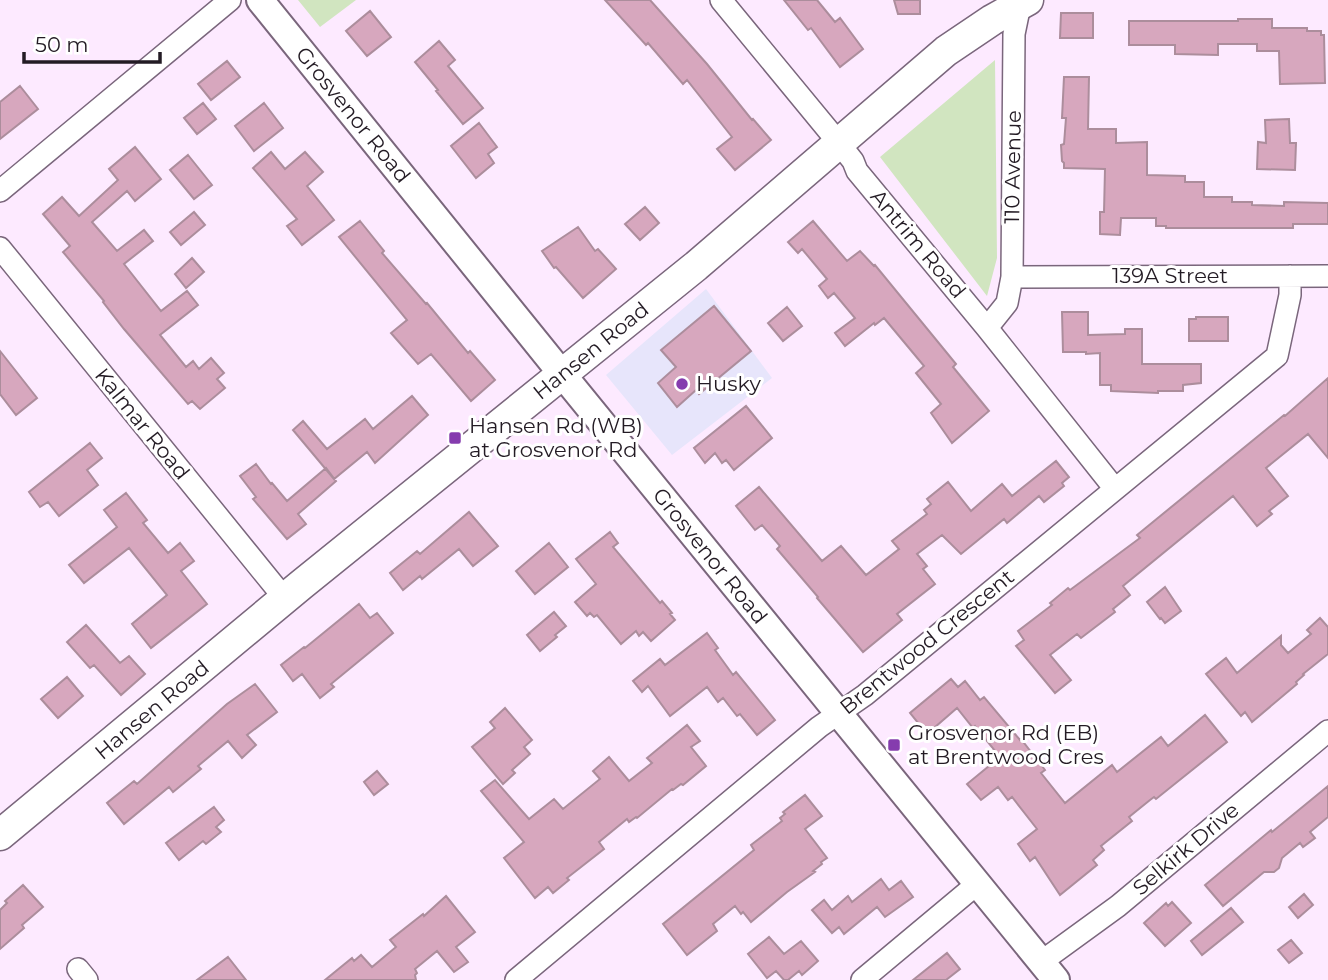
<svg xmlns="http://www.w3.org/2000/svg" width="1328" height="980" font-family="Montserrat,sans-serif">
<style>
.commercial{fill:#e7e5fb}
.green{fill:#d1e5c0}
.building{fill:#d7a7be;stroke:#ac8d9c;stroke-width:2}
.lines{fill:none;stroke-linecap:round;stroke-linejoin:round}
.minor-casing{stroke:#7a667c;stroke-width:24}
.tertiary-casing{stroke:#7a667c;stroke-width:30}
.secondary-casing{stroke:#7a667c;stroke-width:33}
.minor{stroke:#fff;stroke-width:21}
.tertiary{stroke:#fff;stroke-width:26}
.secondary{stroke:#fff;stroke-width:30}
.poi-dot{fill:#853cae;stroke:#fff;stroke-width:2.5}
.labels{text-anchor:middle;stroke-width:6;stroke-linejoin:round;paint-order:stroke}
.street-label{font-size:21px;fill:#231b24;stroke:#fff}
.poi-label{font-size:21px;fill:#231b24;stroke:#fff;text-anchor:start}
</style>
<rect width="100%" height="100%" fill="#fdeaff"/>
<!-- commercial -->
<path class="commercial" d="M706,289L772,378L672,455L606,375Z"/>
<!-- green -->
<path class="green" d="M298,0H356L320,27Z
M995,60L997,258L987,296L880,157Z"/>
<!-- building -->
<path class="building" d="M605,0H650L707,64L752,120L753,119L771,140L735,170L717,149L732,137L687,80L683,84L648,43L646,45Z
M784,0H817L835,22L840,18L863,49L840,67L811,28L808,30Z
M894,0H920V14H898Z
M370,11L391,37L367,56L346,31Z
M1061,13H1093V38H1060Z
M1238,19H1272V28H1307V31H1321V35H1324L1325,83L1280,84L1279,51H1257V44H1218V55L1175,54V45H1129V21H1238Z
M439,41L455,60L448,66L483,108L463,124L436,91L438,90L415,62Z
M227,61L240,77L211,100L198,84Z
M1064,77H1089L1088,129H1116V143L1147,142V175L1185,176V182H1204V197H1232V202H1252V205L1284,206V202L1328,203V224H1293V228H1166V226H1156V218H1121L1120,235L1100,234V212H1104L1105,169L1064,168V163L1062,161L1061,145L1064,144L1066,118H1062Z
M20,86L38,109L0,139V102Z
M203,103L216,119L197,134L184,118Z
M264,103L283,128L254,151L235,126Z
M1289,119L1290,143H1296L1295,170L1257,169L1258,142L1266,143L1265,120Z
M479,123L497,147L488,154L494,163L476,178L451,146Z
M135,147L161,179L135,201L127,191L92,222L117,251L144,230L153,241L124,264L161,311L187,291L198,305L160,335L186,367L193,361L199,369L211,358L224,373L217,379L225,388L200,409L192,401L188,404L124,329L103,302L104,301L63,252L70,246L43,214L62,197L79,216L118,180L109,169Z
M271,152L285,169L305,152L323,172L307,186L334,220L302,245L287,226L297,219L253,168Z
M188,155L212,185L194,199L170,170Z
M645,207L659,223L640,240L625,224Z
M194,212L205,225L181,245L170,232Z
M360,221L384,251L382,253L426,304L427,303L468,353L470,351L495,380L471,401L431,354L418,364L391,333L407,320L339,237Z
M813,221L847,261L860,251L874,266L875,265L956,364L953,367L989,411L952,443L931,413L941,404L916,373L924,366L884,318L875,325L874,323L845,346L835,333L855,318L834,293L828,298L819,286L827,279L802,249L798,253L788,242Z
M578,227L595,251L598,249L616,269L583,298L556,267L554,268L542,251Z
M192,258L204,272L186,288L175,274Z
M714,306L751,351L699,394L696,390L677,407L658,383L676,367L661,350Z
M787,307L802,326L783,341L768,323Z
M1062,312H1088V335L1125,334V329H1142V364H1201V383L1183,385V391H1158V393L1111,391V385H1100V353L1086,354V352H1063Z
M1196,317H1228V341H1189V319H1196Z
M0,351L37,398L16,415L0,394Z
M1328,378V458L1308,434L1266,468L1288,496L1269,511L1272,514L1257,526L1233,496L1123,586L1130,595L1113,609L1115,612L1081,638L1077,634L1050,655L1071,680L1055,693L1016,646L1024,640L1018,631L1052,605L1050,603L1068,588L1070,590L1140,538L1137,535L1284,415L1285,416Z
M412,396L428,415L375,463L367,452L334,479L293,430L303,421L327,449L365,419L373,429Z
M746,406L772,438L734,470L726,460L722,463L715,453L705,463L694,448Z
M90,443L102,458L87,470L98,485L59,516L48,502L40,507L29,492Z
M1056,461L1069,477L1062,483L1064,486L1044,502L1039,496L1007,523L1004,519L961,554L942,535L917,554L927,566L923,569L935,584L897,614L902,620L863,652L817,598L818,597L777,549L780,546L762,525L755,530L736,506L759,487L822,561L841,546L866,575L899,549L892,541L927,514L924,510L931,504L927,499L948,482L971,511L1002,484L1012,496Z
M256,464L271,484L272,483L287,501L326,468L336,481L298,514L306,524L287,539L253,499L256,497L240,476Z
M126,493L147,520L143,523L168,553L180,543L194,561L181,571L207,604L151,648L132,624L167,595L129,548L84,583L69,565L117,527L104,510Z
M469,512L498,546L473,566L459,549L422,579L420,576L403,590L390,573L417,551L420,554Z
M610,532L618,543L613,547L660,603L662,601L672,613L670,614L675,620L651,641L643,632L639,636L636,631L621,644L597,615L594,617L590,613L587,616L575,602L596,584L576,559Z
M549,543L568,567L535,594L516,571Z
M1165,587L1181,611L1165,623L1161,618L1160,619L1147,602Z
M359,604L370,618L377,613L393,633L331,684L334,687L320,698L302,674L293,681L281,665L304,647L305,648Z
M554,612L566,626L555,635L557,637L540,651L527,635Z
M1320,618L1328,627V654L1303,674L1304,675L1296,682L1297,684L1252,722L1245,712L1241,716L1206,674L1226,658L1237,673L1281,636V645L1288,653L1311,634L1307,630Z
M86,625L120,663L129,656L145,674L121,695L94,665L90,668L67,642Z
M707,633L718,648L715,650L733,675L736,672L775,720L757,735L740,714L737,716L723,698L718,702L707,687L670,716L648,686L642,692L633,681L660,659L665,665Z
M67,677L83,696L58,718L41,699Z
M951,679L958,687L965,681L980,700L984,697L1020,740L1021,739L1045,770L1041,773L1065,803L1112,765L1117,772L1161,737L1168,746L1205,715L1227,742L1156,799L1154,797L1150,800L1129,817L1132,821L1101,846L1104,850L1093,860L1097,865L1060,895L1035,857L1030,861L1018,844L1037,829L1012,797L1008,800L998,787L981,800L967,784L1000,757L975,726L973,728L957,708L927,734L910,713Z
M255,684L277,712L247,735L256,745L242,758L228,741L198,766L201,769L173,792L169,787L124,824L107,803L134,781L137,784L227,704Z
M505,708L532,740L524,747L530,754L512,770L515,773L503,784L472,747L495,728L490,722Z
M687,725L700,741L691,747L706,766L683,785L681,784L673,790L672,789L637,818L636,817L629,822L627,819L599,842L604,849L567,878L569,880L553,893L548,887L535,898L504,858L524,842L481,791L495,780L529,819L554,799L563,809L600,779L593,771L609,757L629,781L652,763L647,758Z
M377,771L388,784L374,795L364,782Z
M1328,786V817L1310,832L1315,838L1303,847L1300,843L1282,858L1279,868L1274,872H1264L1223,906L1205,885L1271,830L1272,832Z
M805,795L822,816L805,829L827,858L821,862L822,864L813,871L815,872L787,892L751,922L743,912L741,914L735,906L713,924L717,931L687,955L663,924L754,850L751,845L782,821L780,818L785,814L783,812Z
M214,807L224,820L216,827L221,832L206,844L203,841L179,860L166,843Z
M881,879L889,890L901,881L913,897L885,917L877,907L844,934L839,927L832,933L812,910L824,900L832,910L848,896L852,902Z
M23,885L43,907L22,925L24,928L0,949V910L7,903L5,901Z
M1304,894L1313,905L1298,918L1289,907Z
M446,896L475,932L456,947L468,962L454,972L437,951L415,969L417,973L415,975L416,980H325L352,958L354,961L361,955L372,967L396,947L390,940L423,914L424,916Z
M1172,902L1191,923L1165,946L1144,923L1166,903L1168,906Z
M1231,908L1243,922L1202,955L1191,941Z
M769,937L784,954L801,941L818,961L802,975L799,971L788,980H784L776,971L767,978L748,954Z
M1291,940L1302,953L1289,963L1278,950Z
M947,953L960,969L946,980H913Z
M228,957L246,980H197Z"/>
<g class="lines">
<!-- minor casing -->
<g class="minor-casing">
<path id="minor" d="M721,0L838,142L853,161L857,171L987,328L1115,489
M0,191L230,0
M0,248L285,599
M1012,277L1328,276
M987,328L1007,303L1012,277L1014,34L1021,0
M1041,962L1118,906L1328,731
M78,969L87,980
M516,980L819,727L865,695L1277,356L1290,295V276
M862,980L977,884"/>
</g>
<!-- tertiary casing -->
<g class="tertiary-casing">
<path id="tertiary" d="M260,0L562,374L1056,980"/>
</g>
<!-- secondary casing -->
<g class="secondary-casing">
<path id="secondary" d="M0,835L301,585L696,266L946,51L992,20L1028,0"/>
</g>
<!-- minor -->
<use href="#minor" class="minor"/>
<!-- tertiary -->
<use href="#tertiary" class="tertiary"/>
<!-- secondary -->
<use href="#secondary" class="secondary"/>
</g>
<!-- markers -->
<g class="poi-dot">
<circle cx="682" cy="384" r="7"/>
<rect x="448" y="431" width="14" height="14" rx="3.5"/>
<rect x="887" y="738" width="14" height="14" rx="3.5"/>
</g>
<g class="labels">
<!-- street labels -->
<g class="street-label">
<text transform="translate(353 115) rotate(51)" y="7">Grosvenor Road</text>
<text transform="translate(1013 167) rotate(-89)" y="7">110 Avenue</text>
<text transform="translate(918 244) rotate(50)" y="7">Antrim Road</text>
<text x="1170" y="283">139A Street</text>
<text transform="translate(591 351) rotate(-39)" y="7">Hansen Road</text>
<text transform="translate(142 424) rotate(51)" y="7">Kalmar Road</text>
<text transform="translate(710 556) rotate(51)" y="7">Grosvenor Road</text>
<text transform="translate(927 642) rotate(-39)" y="7">Brentwood Crescent</text>
<text transform="translate(152 710) rotate(-40)" y="7">Hansen Road</text>
<text transform="translate(1186 849) rotate(-40)" y="7">Selkirk Drive</text>
</g>
<!-- poi labels -->
<g class="poi-label">
<text x="696" y="391">Husky</text>
<text x="469" y="433">Hansen Rd (WB)<tspan x="469" dy="24">at Grosvenor Rd</tspan></text>
<text x="908" y="740">Grosvenor Rd (EB)<tspan x="908" dy="24">at Brentwood Cres</tspan></text>
</g>
</g>
<!-- scale -->
<path d="M24 52v10h136v-10" fill="none" stroke="#231b24" stroke-width="3.5"/>
<text x="35" y="52" font-size="21" fill="#231b24" stroke="#ffffff" stroke-width="5" paint-order="stroke">50 m</text>
</svg>
